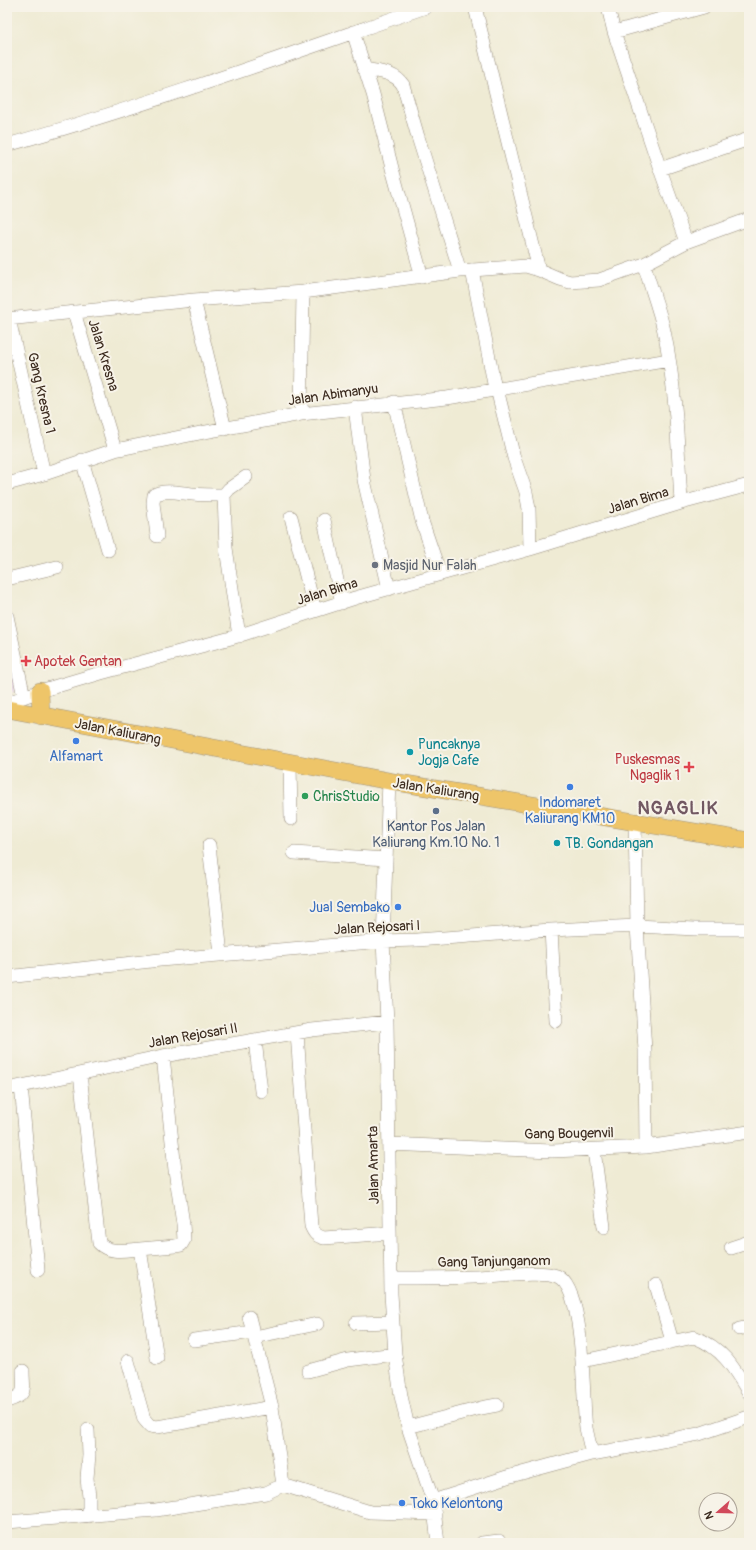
<svg xmlns="http://www.w3.org/2000/svg" width="756" height="1550" font-family="Pangolin,sans-serif">
<style>
.built{fill:#e8d2ee}
.lines{fill:none;stroke-linecap:round;stroke-linejoin:round}
.minor-casing{stroke:#958a79;stroke-width:14}
.major-casing{stroke:#958a79;stroke-width:18}
.minor{stroke:#fff;stroke-width:13}
.major{stroke:#eec569;stroke-width:17}
.worship-dot{fill:#6b7280;stroke:#f7f3e8;stroke-width:1.5}
.health-dot{fill:#e0444e;stroke:#f7f3e8;stroke-width:1.5}
.shop-dot{fill:#3f7fe0;stroke:#f7f3e8;stroke-width:1.5}
.culture-dot{fill:#0f9aa8;stroke:#f7f3e8;stroke-width:1.5}
.leisure-dot{fill:#2e9e5b;stroke:#f7f3e8;stroke-width:1.5}
.service-dot{fill:#5c6f8a;stroke:#f7f3e8;stroke-width:1.5}
.labels{text-anchor:middle;stroke-width:4;stroke-linejoin:round;paint-order:stroke}
.street-label{font-size:14px;fill:#3b2a1e;stroke:#f7f3e8}
.worship-label{font-size:14px;fill:#5b616d;stroke:#f7f3e8;text-anchor:start}
.health-label{font-size:14px;fill:#be3a42;stroke:#f7f3e8;text-anchor:start}
.culture-label{font-size:14px;fill:#0d838f;stroke:#f7f3e8;text-anchor:start}
.shop-label{font-size:14px;fill:#366cbe;stroke:#f7f3e8}
.leisure-label{font-size:14px;fill:#27864d;stroke:#f7f3e8;text-anchor:start}
.service-label{font-size:14px;fill:#4e5e75;stroke:#f7f3e8}
.district-label{font-size:18px;font-weight:bold;letter-spacing:1px;fill:#725863;stroke:#f7f3e8}
</style>
<rect width="100%" height="100%" fill="#f7f3e8"/>
<filter id="ink" filterUnits="userSpaceOnUse"><feTurbulence type="fractalNoise" baseFrequency=".025" numOctaves="2"/><feDisplacementMap in="SourceGraphic" scale="8" xChannelSelector="R" yChannelSelector="G"/><feConvolveMatrix kernelMatrix="1 2 1 2 8 2 1 2 1" color-interpolation-filters="sRGB"/></filter>
<filter id="wash" filterUnits="userSpaceOnUse"><feTurbulence type="fractalNoise" baseFrequency=".012" numOctaves="4" result="noise"/><feDisplacementMap in="SourceGraphic" scale="16" xChannelSelector="R" yChannelSelector="G"/><feGaussianBlur stdDeviation="0.9" result="paint"/><feColorMatrix in="noise" values="0 0 0 0 0 0 0 0 0 0 0 0 0 0 0 0 0 1.4 0 .05"/><feComposite in="paint" operator="in"/></filter>
<g filter="url(#wash)">
<rect width="100%" height="100%" fill="#efebd4"/>
<!-- built -->
<path class="built" d="M7,634L18,689L7,695Z"/>
</g>
<g filter="url(#ink)">
<g class="lines">
<!-- minor casing -->
<g class="minor-casing">
<path id="minor" d="M475,7L539,270
M608,7L614,32
M353,32L373,94L393,172L422,277
M364,69C379,72 395,72 403,85L418,137L460,271
M7,145C148,105 287,55 426,7
M660,169L749,139
M686,242L660,169L614,32L704,7
M644,264C650,286 659,308 664,331C676,387 678,446 681,503
M472,270L495,389
M194,300L225,429
M74,312L115,450
M7,319L194,300L303,292L460,271L526,266L539,270L560,279L570,282L599,280L644,264L686,242L749,219
M9,319L44,474
M497,389L514,458L526,492L529,509L530,549
M394,402L422,521L440,574
M355,407L364,480L389,589
M301,414L303,292
M82,460L108,550
M7,484L44,474L115,450L200,433L301,414L447,398L669,360
M291,517L315,611
M324,520L342,603
M157,536L153,503L154,495C165,489 180,493 192,494C203,495 213,495 224,495
M7,579L57,567
M7,616L24,697
M239,636L226,548L224,495L229,489L246,477
M7,703L40,691L101,673L231,638L355,598L530,549L681,503L749,485
M290,763L291,819
M389,781L383,941L387,1022L391,1294L395,1354L401,1396L408,1427L433,1501L438,1543
M635,822L637,926L645,1050L646,1147
M209,845L221,954
M294,853L386,859
M551,930L556,1021
M7,977L160,960L383,941L417,940L551,930L637,926L695,929H749
M297,1033L311,1226C314,1233 316,1236 324,1238L390,1233
M255,1040L261,1091
M80,1074L99,1243C109,1254 126,1250 140,1249
M21,1086L38,1270
M7,1089L163,1056L312,1030L387,1022
M389,1144L552,1151L646,1147L749,1132
M594,1150L604,1227
M731,1248L749,1242
M391,1278C418,1278 445,1278 473,1277C493,1277 540,1269 557,1276C586,1288 582,1400 586,1428C588,1437 590,1446 592,1454
M656,1285L672,1341
M249,1317L272,1407L283,1485
M356,1323L393,1322
M739,1329L749,1327
M254,1337L317,1324
M194,1340L253,1332
M157,1358L140,1249L175,1246L181,1245L184,1240L183,1224L175,1170L163,1056
M128,1361L144,1419L150,1426L157,1427L272,1407
M583,1361L694,1337C723,1348 734,1368 749,1393
M308,1371L348,1360L395,1354
M7,1401C28,1395 23,1390 23,1371
M408,1427L481,1408L497,1405
M88,1430L89,1455L87,1478L89,1497V1516
M433,1501L507,1477L592,1454L699,1434L749,1417
M7,1522L156,1510L266,1493L283,1485L370,1512L435,1514
M482,1543L499,1541"/>
</g>
<!-- major casing -->
<g class="major-casing">
<path id="major" d="M40,691L41,716
M7,709L389,781L749,841"/>
</g>
<!-- minor -->
<use href="#minor" class="minor"/>
<!-- major -->
<use href="#major" class="major"/>
</g>
</g>
<!-- markers -->
<circle class="worship-dot" cx="375" cy="565" r="4"/>
<g class="health-dot">
<path d="M24 655h4v4h4v4h-4v4h-4v-4h-4v-4h4z"/>
<path d="M687 761h4v4h4v4h-4v4h-4v-4h-4v-4h4z"/>
</g>
<g class="shop-dot">
<circle cx="76" cy="741" r="4"/>
<circle cx="570" cy="787" r="4"/>
<circle cx="398" cy="907" r="4"/>
<circle cx="402" cy="1503" r="4"/>
</g>
<g class="culture-dot">
<circle cx="410" cy="752" r="4"/>
<circle cx="557" cy="843" r="4"/>
</g>
<circle class="leisure-dot" cx="305" cy="796" r="4"/>
<circle class="service-dot" cx="436" cy="811" r="4"/>
<g class="labels">
<!-- street labels -->
<g class="street-label">
<text transform="translate(104 355) rotate(73)" y="5">Jalan Kresna</text>
<text transform="translate(42 393) rotate(77)" y="5">Gang Kresna 1</text>
<text transform="translate(333 394) rotate(-8)" y="5">Jalan Abimanyu</text>
<text transform="translate(638 500) rotate(-17)" y="5">Jalan Bima</text>
<text transform="translate(327 591) rotate(-17)" y="5">Jalan Bima</text>
<text transform="translate(118 731) rotate(11)" y="5">Jalan Kaliurang</text>
<text transform="translate(436 789) rotate(9)" y="5">Jalan Kaliurang</text>
<text transform="translate(377 927) rotate(-3)" y="5">Jalan Rejosari I</text>
<text transform="translate(193 1035) rotate(-10)" y="5">Jalan Rejosari II</text>
<text transform="translate(569 1133) rotate(-1)" y="5">Gang Bougenvil</text>
<text transform="translate(373 1165) rotate(-91)" y="5">Jalan Amarta</text>
<text transform="translate(494 1261) rotate(-1)" y="5">Gang Tanjunganom</text>
</g>
<!-- worship labels -->
<g class="worship-label">
<text x="383" y="570">Masjid Nur Falah</text>
</g>
<!-- health labels -->
<g class="health-label">
<text x="34" y="666">Apotek Gentan</text>
<text x="680" y="764" text-anchor="end">Puskesmas<tspan x="680" dy="16">Ngaglik 1</tspan></text>
</g>
<!-- culture labels -->
<g class="culture-label">
<text x="418" y="749">Puncaknya<tspan x="418" dy="16">Jogja Cafe</tspan></text>
<text x="565" y="848">TB. Gondangan</text>
</g>
<!-- shop labels -->
<g class="shop-label">
<text x="76" y="761">Alfamart</text>
<text x="570" y="807">Indomaret<tspan x="570" dy="16">Kaliurang KM10</tspan></text>
<text x="390" y="912" text-anchor="end">Jual Sembako</text>
<text x="410" y="1508" text-anchor="start">Toko Kelontong</text>
</g>
<!-- leisure labels -->
<g class="leisure-label">
<text x="313" y="801">ChrisStudio</text>
</g>
<!-- service labels -->
<g class="service-label">
<text x="436" y="831">Kantor Pos Jalan<tspan x="436" dy="16">Kaliurang Km.10 No. 1</tspan></text>
</g>
<!-- district labels -->
<g class="district-label">
<text x="678" y="814">NGAGLIK</text>
</g>
</g>
<!-- margin -->
<rect width="756" height="1550" fill="none" stroke="#f7f3e8" stroke-width="24"/>
<!-- north arrow -->
<g transform="translate(718 1512) rotate(250)"><circle r="19" fill="#f7f3e8" stroke="#aca397"/>
<path d="M0-3L7 15L0 10L-7 15Z" fill="#d1495b"/>
<text y="-6" font-size="11" font-weight="bold" text-anchor="middle" fill="#3b2a1e">N</text>
</g>
</svg>
